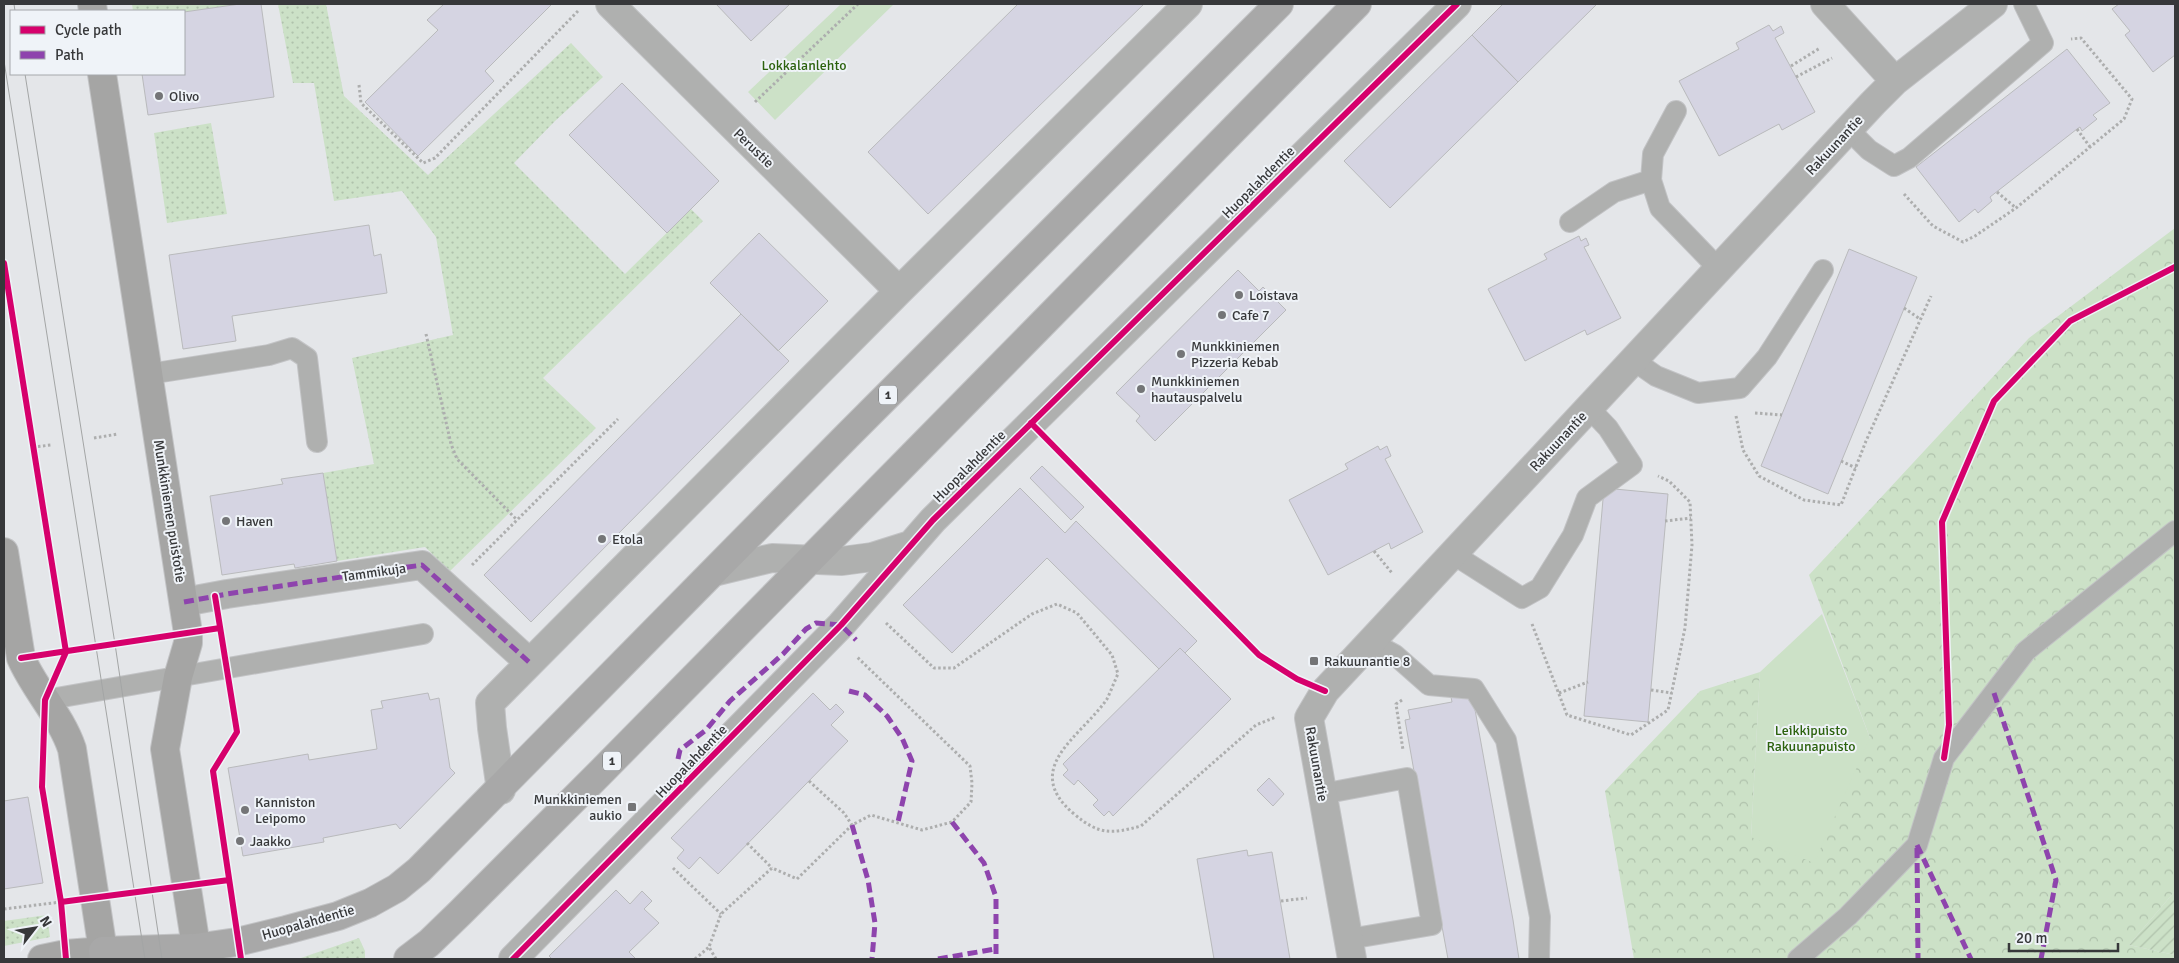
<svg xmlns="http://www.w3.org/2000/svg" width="2179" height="963" font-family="Signika,sans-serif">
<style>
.grass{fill:url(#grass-dots)}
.forest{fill:url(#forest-crowns)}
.park{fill:#cce1c7}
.garden{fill:url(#garden-furrows)}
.building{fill:#d5d4e2;stroke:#b9babc}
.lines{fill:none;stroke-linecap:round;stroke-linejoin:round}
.lane-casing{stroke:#c2c3c5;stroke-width:22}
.street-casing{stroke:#c2c3c5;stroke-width:30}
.secondary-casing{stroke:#c2c3c5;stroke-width:30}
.primary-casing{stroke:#c2c3c5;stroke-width:30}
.path{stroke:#adaeae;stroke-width:3;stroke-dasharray:2.5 2.5;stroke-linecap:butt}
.lane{stroke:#afb0af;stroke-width:20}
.street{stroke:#afb0af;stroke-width:28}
.secondary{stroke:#a5a5a4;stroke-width:28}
.primary{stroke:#a8a8a8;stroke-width:28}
.tram{stroke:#a3a5a5;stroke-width:1}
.quiet{stroke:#8e44ad;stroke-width:5;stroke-dasharray:10 5;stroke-linecap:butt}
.cycleway-casing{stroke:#eff3f8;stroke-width:9}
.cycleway{stroke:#d6006c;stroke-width:6}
.poi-dot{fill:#747577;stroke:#eff3f8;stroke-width:2}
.labels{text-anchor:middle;stroke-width:4;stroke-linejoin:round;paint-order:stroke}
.shield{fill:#eff3f8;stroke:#6e7073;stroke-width:1}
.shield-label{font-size:12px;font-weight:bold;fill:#37383a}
.park-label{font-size:14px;fill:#2c620e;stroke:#eff3f8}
.poi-label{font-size:14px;fill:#37383a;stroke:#eff3f8;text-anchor:start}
.street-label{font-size:14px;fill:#37383a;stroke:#eff3f8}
</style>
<defs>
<pattern id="grass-dots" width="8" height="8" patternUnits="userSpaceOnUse" patternTransform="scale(1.25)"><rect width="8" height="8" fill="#cce1c7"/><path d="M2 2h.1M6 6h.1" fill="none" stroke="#b0c2ac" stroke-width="1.8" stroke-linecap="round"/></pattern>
<pattern id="forest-crowns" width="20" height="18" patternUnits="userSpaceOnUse" patternTransform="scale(1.25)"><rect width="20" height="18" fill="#cce1c7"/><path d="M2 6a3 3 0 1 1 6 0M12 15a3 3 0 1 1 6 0" fill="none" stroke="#b0c2ac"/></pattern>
<pattern id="garden-furrows" width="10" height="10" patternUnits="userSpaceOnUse" patternTransform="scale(1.25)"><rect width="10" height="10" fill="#cce1c7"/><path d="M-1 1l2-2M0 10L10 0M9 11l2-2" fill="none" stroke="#b0c2ac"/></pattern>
</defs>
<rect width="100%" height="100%" fill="#e4e6e9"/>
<!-- grass -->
<path class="grass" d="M132,4H240L184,12L133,11Z
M278,4H326L344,96L428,175L571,43L603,77L555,121L514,163L625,274L691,209L703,221L543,378L596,428L450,571L425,547L337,561L323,473L374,464L352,358L453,335L436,237L402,191L334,201L314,83H293Z
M211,123L227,214L167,223L154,133Z
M47,915L50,937L4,946V921Z
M359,938L365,951V959H298Z"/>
<!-- forest -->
<path class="forest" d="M2175,228V891L2129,945L2175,955V959H1634L1605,791L1700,691L1760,672L1751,837L1870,738L1809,575L2029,338Z"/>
<!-- park -->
<path class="park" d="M841,4H894L775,120L748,92Z
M1822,614L1870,738L1814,863L1751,837L1760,672Z"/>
<!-- garden -->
<path class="garden" d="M2175,891V955L2129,945Z"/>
<!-- building -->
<path class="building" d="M240,4H261L274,97L148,115L142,74H184V12Z
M444,4H549L551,5L485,71L494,81L418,156L365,102L438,30L427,20Z
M716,4H790L751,41Z
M1018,4H1144L928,214L868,152Z
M1503,4H1597L1518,82L1472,35Z
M2119,4H2175V55L2153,72L2125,35L2130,31L2112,9Z
M1769,25L1773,31L1781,26L1784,33L1775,38L1815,112L1782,130L1779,124L1719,156L1679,81L1739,49L1736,43Z
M1472,35L1518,82L1390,208L1344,161Z
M2067,49L2110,103L2093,115L2097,119L2082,131L2080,127L2077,129L1990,197L1992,201L1978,213L1975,209L1959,222L1916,167Z
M622,83L719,181L667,233L569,135Z
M369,225L374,256L381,254L387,293L232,316L236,341L183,349L169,255Z
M759,233L828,301L778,351L710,283Z
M1579,236L1581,241L1586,238L1589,245L1584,247L1621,318L1587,335L1585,330L1525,361L1488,289L1547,259L1544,254Z
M1849,249L1917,277L1828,494L1761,466Z
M1238,270L1259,291L1263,287L1286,310L1155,441L1136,421L1140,416L1116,393Z
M741,314L789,361L531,622L484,575Z
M1378,446L1380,450L1387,446L1391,456L1385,459L1423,532L1391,549L1389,543L1328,575L1289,500L1348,469L1345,464Z
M1042,466L1084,507L1071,520L1030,478Z
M323,473L337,561L295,568L294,564L222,575L210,496L283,484L281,479Z
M1020,488L1065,533L1076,521L1197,641L1185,653L1180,648L1159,669L1047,558L952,653L903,605Z
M1604,488L1668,494L1648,722L1584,716Z
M1180,648L1231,699L1113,816L1109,811L1104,816L1093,805L1098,800L1078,780L1074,785L1063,775L1068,770L1063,764Z
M428,693L430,700L439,698L450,768L455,773L400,829L396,824L323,838L324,842L243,856L228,768L308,754L309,760L377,749L371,710L383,708L381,701Z
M813,693L830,710L836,704L844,712L831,725L848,741L718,874L700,857L689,869L677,858L684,850L671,838Z
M1472,693L1513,920L1519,959H1448L1427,845L1405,720L1410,719L1408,710L1452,702L1451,697Z
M1269,778L1284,794L1273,806L1257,790Z
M28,797L43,883L4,889V801Z
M1247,850L1248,856L1272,852L1290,959H1214L1197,859Z
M616,890L630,904L642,891L652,901L644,909L659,923L629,952L636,959H552L549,956Z"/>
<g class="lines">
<!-- lane casing -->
<g class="lane-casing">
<path id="lane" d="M1676,111L1653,154L1651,180L1660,208L1719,269
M1849,130L1869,150L1894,166L1909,158L2043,43L2024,4
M1570,222L1614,192L1651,180
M1633,360L1656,376L1698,393L1740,388L1767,357L1823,270
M149,374L269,355L292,348L307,358L317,442
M1453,554L1522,598L1540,588L1573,535L1587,498L1632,465L1608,428L1589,408
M1371,642L1395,655L1429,685L1474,689L1506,740L1540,917L1539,959
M45,700L423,634
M1322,794L1407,778L1432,925L1349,939
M1798,959L1848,916L1917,845L1944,758L2026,651L2175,531"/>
</g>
<!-- street casing -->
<g class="street-casing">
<path id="street" d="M610,4L899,291
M1825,4L1895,81
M714,572L772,558L842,561L872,557L910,545
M184,602L227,594L422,565L529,662
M501,790L492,728L490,703L899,291L1188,4
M513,959L841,625L933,520L1457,4
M1352,959L1309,718L1325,691L1873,103L1895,81L1993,4"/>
</g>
<!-- secondary casing -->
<g class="secondary-casing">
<path id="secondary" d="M92,4L93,11
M102,74L188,633V643L178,677L165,749L198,959
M4,552L21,658C35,690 61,716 72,749L103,951L66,954L42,959"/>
</g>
<!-- primary casing -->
<g class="primary-casing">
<path id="primary" d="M104,959L103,951L195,948L237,942L286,930L338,916L370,903L397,888L419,870L847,436L1279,4
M408,959L429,943L461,912L599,774L1357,4"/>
</g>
<!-- path -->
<path class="path" d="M1791,66L1820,48
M1796,77L1832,58
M359,85L361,103L423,163L435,158L578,11
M755,102L858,4
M2077,129L2090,147
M1997,192L2016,208
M1904,194L1933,226L1963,242L1975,236L2016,208L2124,119L2132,99L2081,38L2071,39
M1904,308L1920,319
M426,334L451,444L457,459L517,520
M1755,413L1782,415
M1736,416L1743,450L1759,476L1804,500L1841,505L1866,441L1931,296
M94,438L118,434
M33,447L51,445
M1841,461L1856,468
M1665,521L1691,518
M1374,551L1392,573
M472,565L618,419
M886,623L934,668H954L1032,614L1057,604L1077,613L1112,655L1118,674C1114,682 1111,691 1107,699C1081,737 1020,768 1074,814C1099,835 1111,834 1141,826L1256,725L1276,717
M1532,624L1567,715L1631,735L1668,710L1685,628L1692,545L1690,502L1669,481L1658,476
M1651,690L1672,693
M1559,693L1588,682
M1402,700L1396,704L1403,750
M809,781L844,813L852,825
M747,843L772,868
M673,868L721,914
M1281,901L1307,898
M4,909L61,902
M695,959L709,947
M716,959L709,947L721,914L772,868L797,879L852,825L871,815L922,830L952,822L971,802L972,783L970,766L856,656"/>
<!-- lane -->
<use href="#lane" class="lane"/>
<!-- street -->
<use href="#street" class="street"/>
<!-- secondary -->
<use href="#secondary" class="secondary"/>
<!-- primary -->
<use href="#primary" class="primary"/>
<!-- tram -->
<path class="tram" d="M14,4L15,11
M4,61L145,959
M25,74L115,644L162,959"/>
<!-- quiet -->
<path class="quiet" d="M184,602L227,594L422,565L529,662
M849,691L865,695L887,716L902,738L912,761L898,822
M1994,693L2056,880L2041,959
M678,759L680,750L706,730L730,701L783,654L806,629L816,623L841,625L856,640
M952,822L984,863L996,897V959
M852,825L868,880L875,923L872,959
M1917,845L1971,959
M1917,848L1918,959
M938,959L995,949"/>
<!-- cycleway casing -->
<g class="cycleway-casing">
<path id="cycleway" d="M4,263L66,652L45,700L42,787L61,902L66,959
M1031,423L1259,655L1297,679L1325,691
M215,596L237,732L213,771L241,959
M21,658L220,628
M1944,758L1949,725L1942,522L1994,401L2070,321L2175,267
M61,902L229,880
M513,959L841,625L933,520L1457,4"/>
</g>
<!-- cycleway -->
<use href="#cycleway" class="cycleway"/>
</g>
<!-- markers -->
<g class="poi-dot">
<circle cx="159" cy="96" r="5"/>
<circle cx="1239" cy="295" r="5"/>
<circle cx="1222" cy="315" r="5"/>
<circle cx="1181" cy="354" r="5"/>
<circle cx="1141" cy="389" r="5"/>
<circle cx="226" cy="521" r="5"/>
<circle cx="602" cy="539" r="5"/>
<rect x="1309" y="656" width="10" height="10" rx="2.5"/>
<rect x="627" y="802" width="10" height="10" rx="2.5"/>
<circle cx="245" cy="810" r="5"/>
<circle cx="240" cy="841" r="5"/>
</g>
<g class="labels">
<!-- shield labels -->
<g class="shield">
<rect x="879" y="385.5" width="18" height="19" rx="4"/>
<rect x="603" y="751.5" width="18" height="19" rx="4"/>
</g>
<g class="shield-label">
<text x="888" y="399">1</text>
<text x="612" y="765">1</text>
</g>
<!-- park labels -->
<g class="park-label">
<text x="804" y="70">Lokkalanlehto</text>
<text x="1811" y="735">Leikkipuisto<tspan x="1811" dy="16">Rakuunapuisto</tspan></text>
</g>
<!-- poi labels -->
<g class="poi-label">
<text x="169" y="101">Olivo</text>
<text x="1249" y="300">Loistava</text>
<text x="1232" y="320">Cafe 7</text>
<text x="1191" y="351">Munkkiniemen<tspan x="1191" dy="16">Pizzeria Kebab</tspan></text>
<text x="1151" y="386">Munkkiniemen<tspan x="1151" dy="16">hautauspalvelu</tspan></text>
<text x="236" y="526">Haven</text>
<text x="612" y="544">Etola</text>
<text x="1324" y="666">Rakuunantie 8</text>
<text x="622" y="804" text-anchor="end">Munkkiniemen<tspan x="622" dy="16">aukio</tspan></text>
<text x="255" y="807">Kanniston<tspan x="255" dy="16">Leipomo</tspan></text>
<text x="250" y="846">Jaakko</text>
</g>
<!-- street labels -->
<g class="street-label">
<text transform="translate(1834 145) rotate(-47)" y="5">Rakuunantie</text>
<text transform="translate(754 148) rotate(44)" y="5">Perustie</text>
<text transform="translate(1258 182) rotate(-45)" y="5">Huopalahdentie</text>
<text transform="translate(1558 441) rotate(-47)" y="5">Rakuunantie</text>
<text transform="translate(969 466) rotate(-45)" y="5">Huopalahdentie</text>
<text transform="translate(170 511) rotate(81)" y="5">Munkkiniemen puistotie</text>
<text transform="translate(374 572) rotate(-8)" y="5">Tammikuja</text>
<text transform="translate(691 761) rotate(-46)" y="5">Huopalahdentie</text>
<text transform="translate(1317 764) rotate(80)" y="5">Rakuunantie</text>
<text transform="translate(308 922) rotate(-16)" y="5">Huopalahdentie</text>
</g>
</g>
<!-- border -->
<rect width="2179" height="963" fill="none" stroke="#37383a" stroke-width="10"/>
<!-- legend -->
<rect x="10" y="10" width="175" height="65" fill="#eff3f8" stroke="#a5a8ac"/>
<rect x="20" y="26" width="25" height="8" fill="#d6006c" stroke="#a5a8ac"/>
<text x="55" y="35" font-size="15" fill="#37383a">Cycle path</text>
<rect x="20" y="51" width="25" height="8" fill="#8e44ad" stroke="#a5a8ac"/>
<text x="55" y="60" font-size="15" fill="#37383a">Path</text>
<!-- north arrow -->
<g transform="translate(35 928) rotate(59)" stroke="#eff3f8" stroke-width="4" paint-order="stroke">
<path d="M0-4L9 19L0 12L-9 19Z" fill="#37383a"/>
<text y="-8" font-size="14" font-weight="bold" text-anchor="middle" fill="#37383a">N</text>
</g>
<!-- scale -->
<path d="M2009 943v8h109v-8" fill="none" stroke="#37383a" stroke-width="2.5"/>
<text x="2016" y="943" font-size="15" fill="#37383a" stroke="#eff3f8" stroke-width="4" paint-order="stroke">20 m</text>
</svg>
